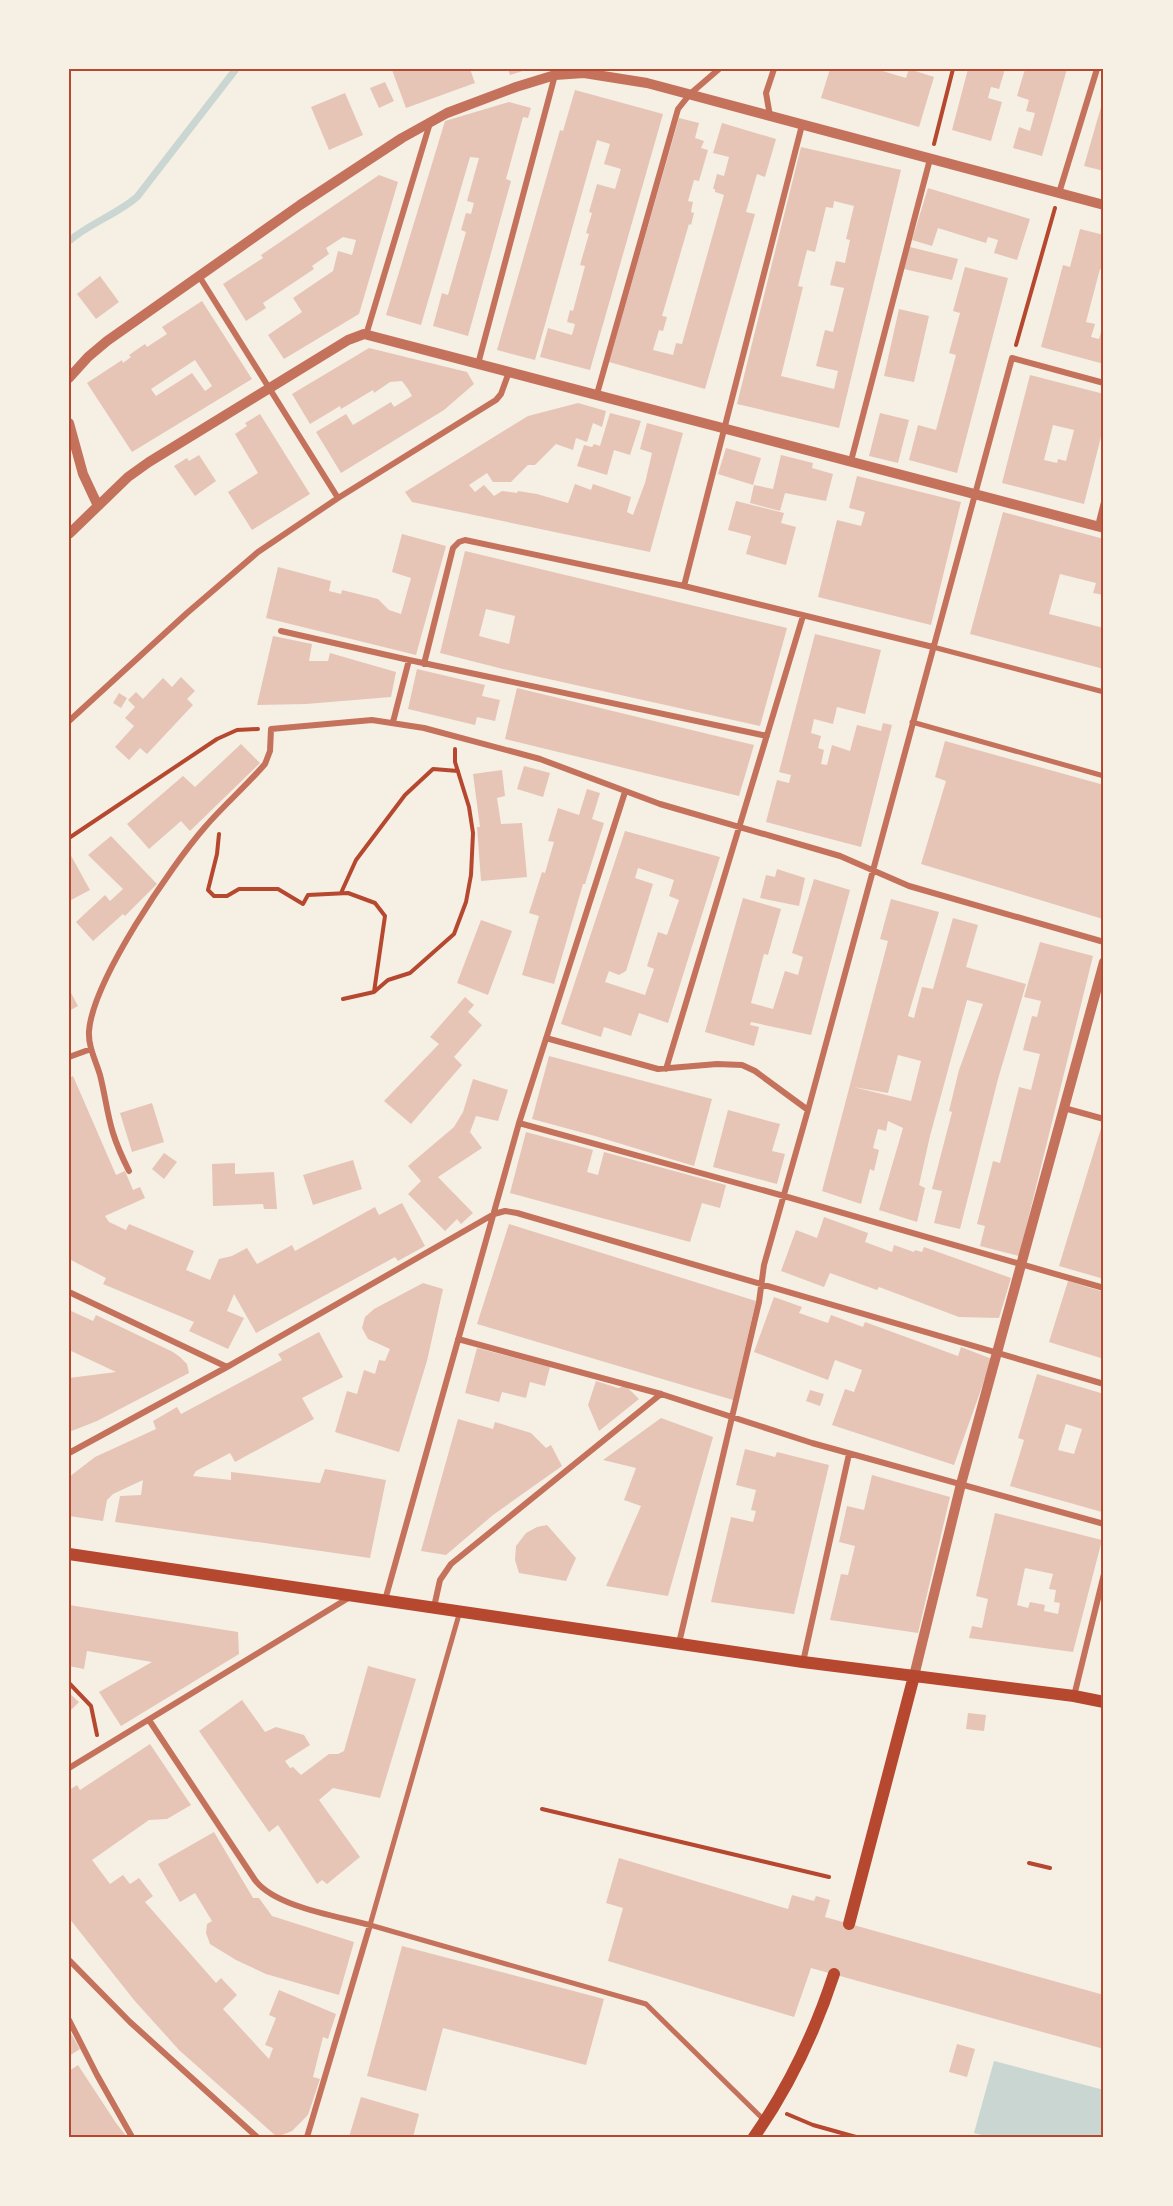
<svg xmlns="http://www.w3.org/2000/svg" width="1173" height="2206" font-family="'Fira Sans',sans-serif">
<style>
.water{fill:#c9d6d2}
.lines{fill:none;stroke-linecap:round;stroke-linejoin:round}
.stream{stroke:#c9d6d2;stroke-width:7}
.building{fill:#e6c5b7;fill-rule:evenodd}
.path{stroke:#b5482f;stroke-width:4}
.pedestrian{stroke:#c5725c;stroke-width:5}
.minor{stroke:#c5725c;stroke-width:6}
.tertiary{stroke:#c5725c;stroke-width:10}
.secondary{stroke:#b5482f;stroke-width:12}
.neatline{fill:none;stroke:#b5482f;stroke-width:2}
</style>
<rect width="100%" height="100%" fill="#f6efe4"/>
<!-- water -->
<path class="water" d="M994,2061L1104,2090V2137H989L974,2133Z"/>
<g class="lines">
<!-- stream -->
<path class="stream" d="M69,241C90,223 116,215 137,197L236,69"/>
</g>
<!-- building -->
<path class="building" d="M396,69H470L475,83L406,108L392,70Z
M508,69H526V70L510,75Z
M830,69H876L906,78L909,69L934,77L919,127L821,98Z
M968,69H1005L999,89L991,87L988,98L1002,102L991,141L952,130Z
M1025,69H1067L1042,156L1013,148L1019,127L1030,131L1035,113L1026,111L1029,100L1017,96Z
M385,82L394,101L379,108L370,88Z
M575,90L663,114L590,370L540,357L548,328L572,335L575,324L567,322L570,310L573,311L585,266L580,265L589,234L586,233L592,213L589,212L597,184L615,189L621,169L604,164L610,144L597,140L535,360L497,350L560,130L563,131Z
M345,93L363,135L329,150L311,107Z
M1103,100H1104V171L1084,166Z
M509,102L531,108L528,118L523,117L506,179L511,181L468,336L433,326L442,293L448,295L466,232L461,230L466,213L471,214L474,203L467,201L479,158L470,157L421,325L386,315L445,121Z
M679,118L699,123L695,138L704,141L701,148L708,150L699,181L694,180L688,201L693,202L691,212L694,213L691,225L689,224L662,316L667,317L663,331L659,330L653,350L673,355L676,343L682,344L724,195L715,192V189H713L717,174L724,176L729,157L713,153L722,123L776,139L765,177L757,174L746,212L755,214L705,389L609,362Z
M801,147L901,170L839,428L737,404ZM834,201L854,206L846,239L850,240L845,263L836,261L830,285L844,288L833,332L825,330L816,366L838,371L834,389L781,376L803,287L798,286L807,250L815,252L826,207L833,208Z
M379,175L398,182L359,314L284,359L268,335L302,312L293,298L333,271L338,251L352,255L356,240L343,237L326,248L329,254L312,266L314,269L263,303L266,308L246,321L223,284L263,258L261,255Z
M928,188L1030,219L1017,260L994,253L998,240L988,237L986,243L938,228L932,246L912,240Z
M1080,229L1104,235V270L1100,269L1086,322L1095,324L1091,337L1099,339L1104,322V364L1041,347L1063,265L1070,267Z
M910,247L958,259L952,280L904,269Z
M965,267L1008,278L957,473L909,460L918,425L936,430L956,355L949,353L960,313L953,311Z
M100,276L119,302L96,319L77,294Z
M202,301L252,379L132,452L87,383L122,360L123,363L131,357L129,355L145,344L147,347L167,334L162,327ZM195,360L212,386L205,391L192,373L156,396L151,389Z
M899,309L929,316L914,382L884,376Z
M369,348L467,372L474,384L444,410L341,473L316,432L346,414L353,425L391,402L394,407L412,396L408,389L402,381L390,382L374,393L373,390L341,409L340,406L310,424L292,394Z
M1030,375L1104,394V425L1084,504L1002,483ZM1053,425L1074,430L1066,461L1058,459L1057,463L1044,460Z
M578,403L606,411L602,427L593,423L587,442L576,438L573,450L556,444L535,465H528L511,482H493L487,473L469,485L475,492L484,485L494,496L502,491L517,493L518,491L537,494L568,503L575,484L591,490L593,484L631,497L627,512L633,515L645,483L652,453L640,449L647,423L683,433L650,552L412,502L405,492L528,416Z
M610,413L641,421L630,455L614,450L607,475L577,466L584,445L592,447L594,444L600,446Z
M880,413L909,420L898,463L869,456Z
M260,414L310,494L252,530L228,492L258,473L235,434L247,426L245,423Z
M726,448L761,458L753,485L718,474Z
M199,455L216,481L195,496L174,466L187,458L189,461Z
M781,455L813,463L812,468L833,474L826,501L785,493L780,511L750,503L754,485L773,489Z
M857,476L961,502L931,625L818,597L837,520L861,526L865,512L849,508Z
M736,501L784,513L781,523L796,527L786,565L746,554L751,536L728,530Z
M1003,512L1104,539V595L1093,593L1096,583L1060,574L1049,614L1104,628V669L970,634Z
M402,534L446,546L416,655L266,618L278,567L331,581L329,591L341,594L342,590L378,599L389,610L401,614L411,578L392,572Z
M465,551L787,628L760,726L503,669L440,653ZM486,609L515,616L509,644L479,636Z
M815,634L881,650L865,714L837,707L833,724L814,719L811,733L821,736L818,748L824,750L821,764L827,765L832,745L850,751L857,725L881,731L883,723L892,725L861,847L766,822L777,780L789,783L791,775L779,772Z
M273,636L312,644L309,661H328L330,653L396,672L391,697L306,704L257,705Z
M417,669L485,685L482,696L500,700L495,721L477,717L475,725L408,709Z
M181,677L195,691L187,699L193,705L147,754L140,748L129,760L115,747L134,726L125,718L135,707L128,700L136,692L143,699L163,678L172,687Z
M517,688L754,745L739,796L505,739Z
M119,693L127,698L121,708L113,703Z
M945,741L1104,785L1103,919L921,864L946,781L935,777Z
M241,744L260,763L190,831L181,821L149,849L127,824L183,776L195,787Z
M524,766L550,773L543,797L517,789Z
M502,770L505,796L497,798L501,824L522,823L527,877L481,881L477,827H480L473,774Z
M587,789L600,793L592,819L604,823L585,884H583L554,984L522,975L539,916L529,913L542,872L545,873L554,842L548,841L558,808L579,815Z
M625,831L720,857L668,1023L639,1013L631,1036L604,1027L601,1037L561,1024ZM638,868L674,880L669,896L679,900L667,935L658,932L647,966L654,969L645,995L605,982L609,971L619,975L626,971L653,884L635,878Z
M111,836L157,884L125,916L123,914L93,941L76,922L105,895L110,901L123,889L88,855Z
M69,852L90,890L69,901Z
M777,869L805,878L799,906L760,898L766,875L775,877Z
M814,879L850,890L811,1035L751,1022L750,1025L759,1027L754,1046L705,1032L743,898L781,909L768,955L764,954L751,1003L773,1009L785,971L798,975L803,957L792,953Z
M891,899L939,912L908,1016L914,1018L922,987L933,989L953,918L978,925L966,967L1026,984L998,1079L960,1229L934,1223L942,1191L932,1189L952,1112L949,1111L959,1070L983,1004L967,1000L930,1136L919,1185L925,1188L917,1222L879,1210L903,1128L888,1121L886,1131L878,1129L873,1148L879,1150L874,1171L870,1169L861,1204L822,1191L888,941L880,939ZM898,1055L921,1061L911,1101L853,1087L888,1093Z
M481,920L512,931L488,995L457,983Z
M1040,942L1093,956L1019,1256L980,1246L985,1226L977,1224L993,1161L1000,1163L1019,1087L1031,1090L1040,1054L1023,1050L1032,1016L1037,1017L1041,1001L1024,997Z
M69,989L78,1006L69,1011Z
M465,997L474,1005L468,1012L482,1025L454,1057L462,1065L411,1124L384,1101L439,1044L430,1037Z
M549,1056L712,1099L694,1166L595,1136L532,1119Z
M73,1076L116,1175L125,1171L133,1190L140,1187L145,1198L105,1216L109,1222L126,1230L129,1224L194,1251L186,1270L210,1280L219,1259L232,1256L247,1248L257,1264L292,1245L295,1251L375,1207L379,1215L402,1203L425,1246L398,1261L395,1257L256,1333L234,1294L227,1311L244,1318L228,1349L189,1331L194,1322L103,1284L106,1278L69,1259V1078Z
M473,1079L508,1090L498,1121L476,1116L470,1132L482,1148L438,1177L473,1213L461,1224L457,1219L445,1231L408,1194L421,1181L408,1166L454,1127L463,1112Z
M152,1103L164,1142L132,1152L120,1113Z
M728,1110L780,1124L772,1151L785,1154L777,1184L713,1167Z
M1102,1125L1104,1126V1279L1059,1266Z
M526,1132L593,1150L587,1172L598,1175L604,1152L726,1185L720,1208L702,1203L690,1242L510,1193Z
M164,1153L177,1162L164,1179L152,1169Z
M353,1160L362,1189L313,1205L303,1175Z
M235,1163V1174L274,1172L277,1209H264L263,1204L213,1206L212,1164Z
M824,1217L868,1233L865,1242L892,1252L894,1245L914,1252L915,1250L922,1252L924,1247L1011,1278L999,1318L959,1317L879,1287L877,1290L830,1273L824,1287L781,1271L796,1230L817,1238Z
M509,1224L756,1301L733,1400L477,1324Z
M1068,1281L1104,1292V1359L1049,1342Z
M423,1283L443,1289L427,1361L399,1452L335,1432L347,1391L357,1394L364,1370L375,1374L379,1360L385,1361L390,1349L368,1339L362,1328L365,1317L374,1309Z
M774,1297L802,1307L799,1313L828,1323L831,1315L863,1327L865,1322L958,1356L961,1347L992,1359L954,1465L832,1425L845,1389L854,1392L862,1370L835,1360L828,1380L754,1352Z
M69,1310L93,1321L96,1315L173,1352L180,1357L187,1364L189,1373L97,1421L69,1432V1378L116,1372L69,1350Z
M319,1332L343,1377L302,1398L314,1419L235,1462L230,1453L196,1471L193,1476L231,1480V1472L320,1483L325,1469L386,1480L370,1558L115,1522L120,1496L141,1495L143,1480L113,1494L107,1500L103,1521L69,1516V1477L95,1457L156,1429L153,1421L177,1407L181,1414L282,1360L278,1354Z
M477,1348L550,1367L545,1386L530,1382L526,1398L502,1392L499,1402L465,1393Z
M1037,1374L1104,1394V1503L1102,1512L1010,1486L1024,1440L1018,1438ZM1066,1424L1082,1429L1074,1454L1058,1450Z
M596,1381L618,1388L626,1386L639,1399L599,1431L588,1405Z
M810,1390L824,1394L820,1406L806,1401Z
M661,1418L713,1437L668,1596L606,1586L641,1506L624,1500L636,1468L603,1460Z
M458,1419L493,1429L495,1422L531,1433L546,1448L551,1445L562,1466L493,1515L446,1555L421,1551Z
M745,1449L775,1457L777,1452L829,1465L794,1614L711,1602L731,1517L753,1522L756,1511L751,1510L756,1490L736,1485Z
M872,1475L950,1497L918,1633L830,1620L841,1574L848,1575L855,1546L839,1542L847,1506L864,1510Z
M995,1513L1102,1540L1073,1652L969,1638L972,1626L982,1628L988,1599L976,1596ZM1025,1568L1053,1574L1049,1589L1056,1590L1054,1602L1060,1603L1058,1614L1044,1611L1045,1605L1030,1602L1028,1608L1017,1605Z
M547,1525L576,1558L566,1581L519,1573L515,1560L516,1546L526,1533L537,1527Z
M69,1605L238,1632L239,1654L121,1726L99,1692L152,1662L87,1651L84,1669L69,1666Z
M368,1666L416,1679L380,1798L333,1788L319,1800L360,1857L327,1884L322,1880L317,1884L278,1825L269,1832L199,1731L242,1700L265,1732L276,1727L304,1735L310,1745L285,1761L290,1768L293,1767L301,1775L329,1754H338L344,1751Z
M69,1693L79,1702L69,1712Z
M968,1713L986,1715L984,1731L966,1729Z
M150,1744L191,1805L167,1819L149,1820L92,1860L110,1884L123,1875L130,1884L139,1878L153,1896L145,1902L216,1983L221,1978L237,1995L223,2009L269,2059L273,2048L265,2045L276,2018L269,2015L279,1990L336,2014L328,2039L323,2037L313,2077L320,2079L308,2115L292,2131L277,2137L179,2050L134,2000L69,1918V1790L77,1785L80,1790Z
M214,1832L253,1898H259L272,1916L354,1942L339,1995L266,1974L236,1960L210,1944L206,1933L207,1924L212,1921L195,1893L180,1902L158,1864Z
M619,1858L788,1909L792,1895L814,1901L816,1896L830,1900L825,1917L1104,1995V2049L811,1968L794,2017L608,1961L623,1908L606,1903Z
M402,1946L604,1999L586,2065L443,2028L426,2091L367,2076Z
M69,2030L80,2049L69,2056Z
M957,2044L975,2049L967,2077L949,2072Z
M78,2065L116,2123L127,2137H69V2071Z
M361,2097L419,2114L413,2137H349Z"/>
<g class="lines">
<!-- path -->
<path class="path" d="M934,144L953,69
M1016,345L1055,208
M219,834L217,854L208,890L214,896H227L239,889H278L303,904L308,895L348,893L375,903L385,916L374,992
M69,838L217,739L237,730L258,729
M341,893L356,860L405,795L433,769L458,771
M343,999L374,992L388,980L410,973L454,934L466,902L471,875L473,833L469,807L455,762V749
M69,1683L91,1706L97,1735
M542,1809L829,1877
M1029,1863L1050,1868
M787,2114L813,2125L856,2137"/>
<!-- pedestrian -->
<path class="pedestrian" d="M933,647L1104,692
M912,722L1104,776
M460,1611L370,1925L646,2004L764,2120"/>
<!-- minor -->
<path class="minor" d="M770,116L766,93L774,69
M1059,193L1097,69
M199,276L338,498
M366,335L430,123
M478,364L555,75
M597,394L678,109L690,94L719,69
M851,461L930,159
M1098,526L1104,502
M684,586L802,125
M281,631L409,660L767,736
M424,664L453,548L459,542L465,540L684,586L933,647
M69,721L187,613L258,552L338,498L496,400L501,394L509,372
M393,722L409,660
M546,1038L658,1069L717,1064L742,1065L755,1071L808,1110
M69,1057L91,1049
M666,1069L803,616
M1064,1108L1104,1119
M519,1123L784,1196L1104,1288
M129,1171C123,1159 117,1146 113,1133C107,1114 105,1094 100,1075C96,1061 88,1047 89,1031C93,980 171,866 205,827C224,805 246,786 265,764L270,751L271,729L372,720L424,728L540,759L660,804L840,856L909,886L1104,942
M69,1292L227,1367
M458,1339L661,1394L812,1443L1104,1524
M69,1453L227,1367L494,1214L505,1211L517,1213L1104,1384
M385,1600L519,1123L625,792
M434,1607L440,1580L451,1564L661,1394
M679,1643L759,1302L764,1265L808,1110L1012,358L1104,383
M803,1662L849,1454
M1074,1696L1104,1574
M149,1720L255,1880C275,1907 337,1916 370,1925L307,2137
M69,1768L350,1597
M69,1960L130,2022L257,2137
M69,2020L97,2075L132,2137"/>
<!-- tertiary -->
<path class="tertiary" d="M69,378L88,357L107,341L300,205L402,138L447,113L516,87L555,75L584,73L647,83L1104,205
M69,423L83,474L98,506
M69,534L128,477L149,462L348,340L364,334L1104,528
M914,1676L961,1484L1104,962"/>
<!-- secondary -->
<path class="secondary" d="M69,1554L803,1662L1074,1696L1104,1702
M849,1924L914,1676
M754,2137C789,2087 815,2032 834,1974"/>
</g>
<!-- border -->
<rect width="1173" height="2206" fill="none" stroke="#f6efe4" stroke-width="141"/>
<rect x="70" y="70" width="1032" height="2066" class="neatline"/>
</svg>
